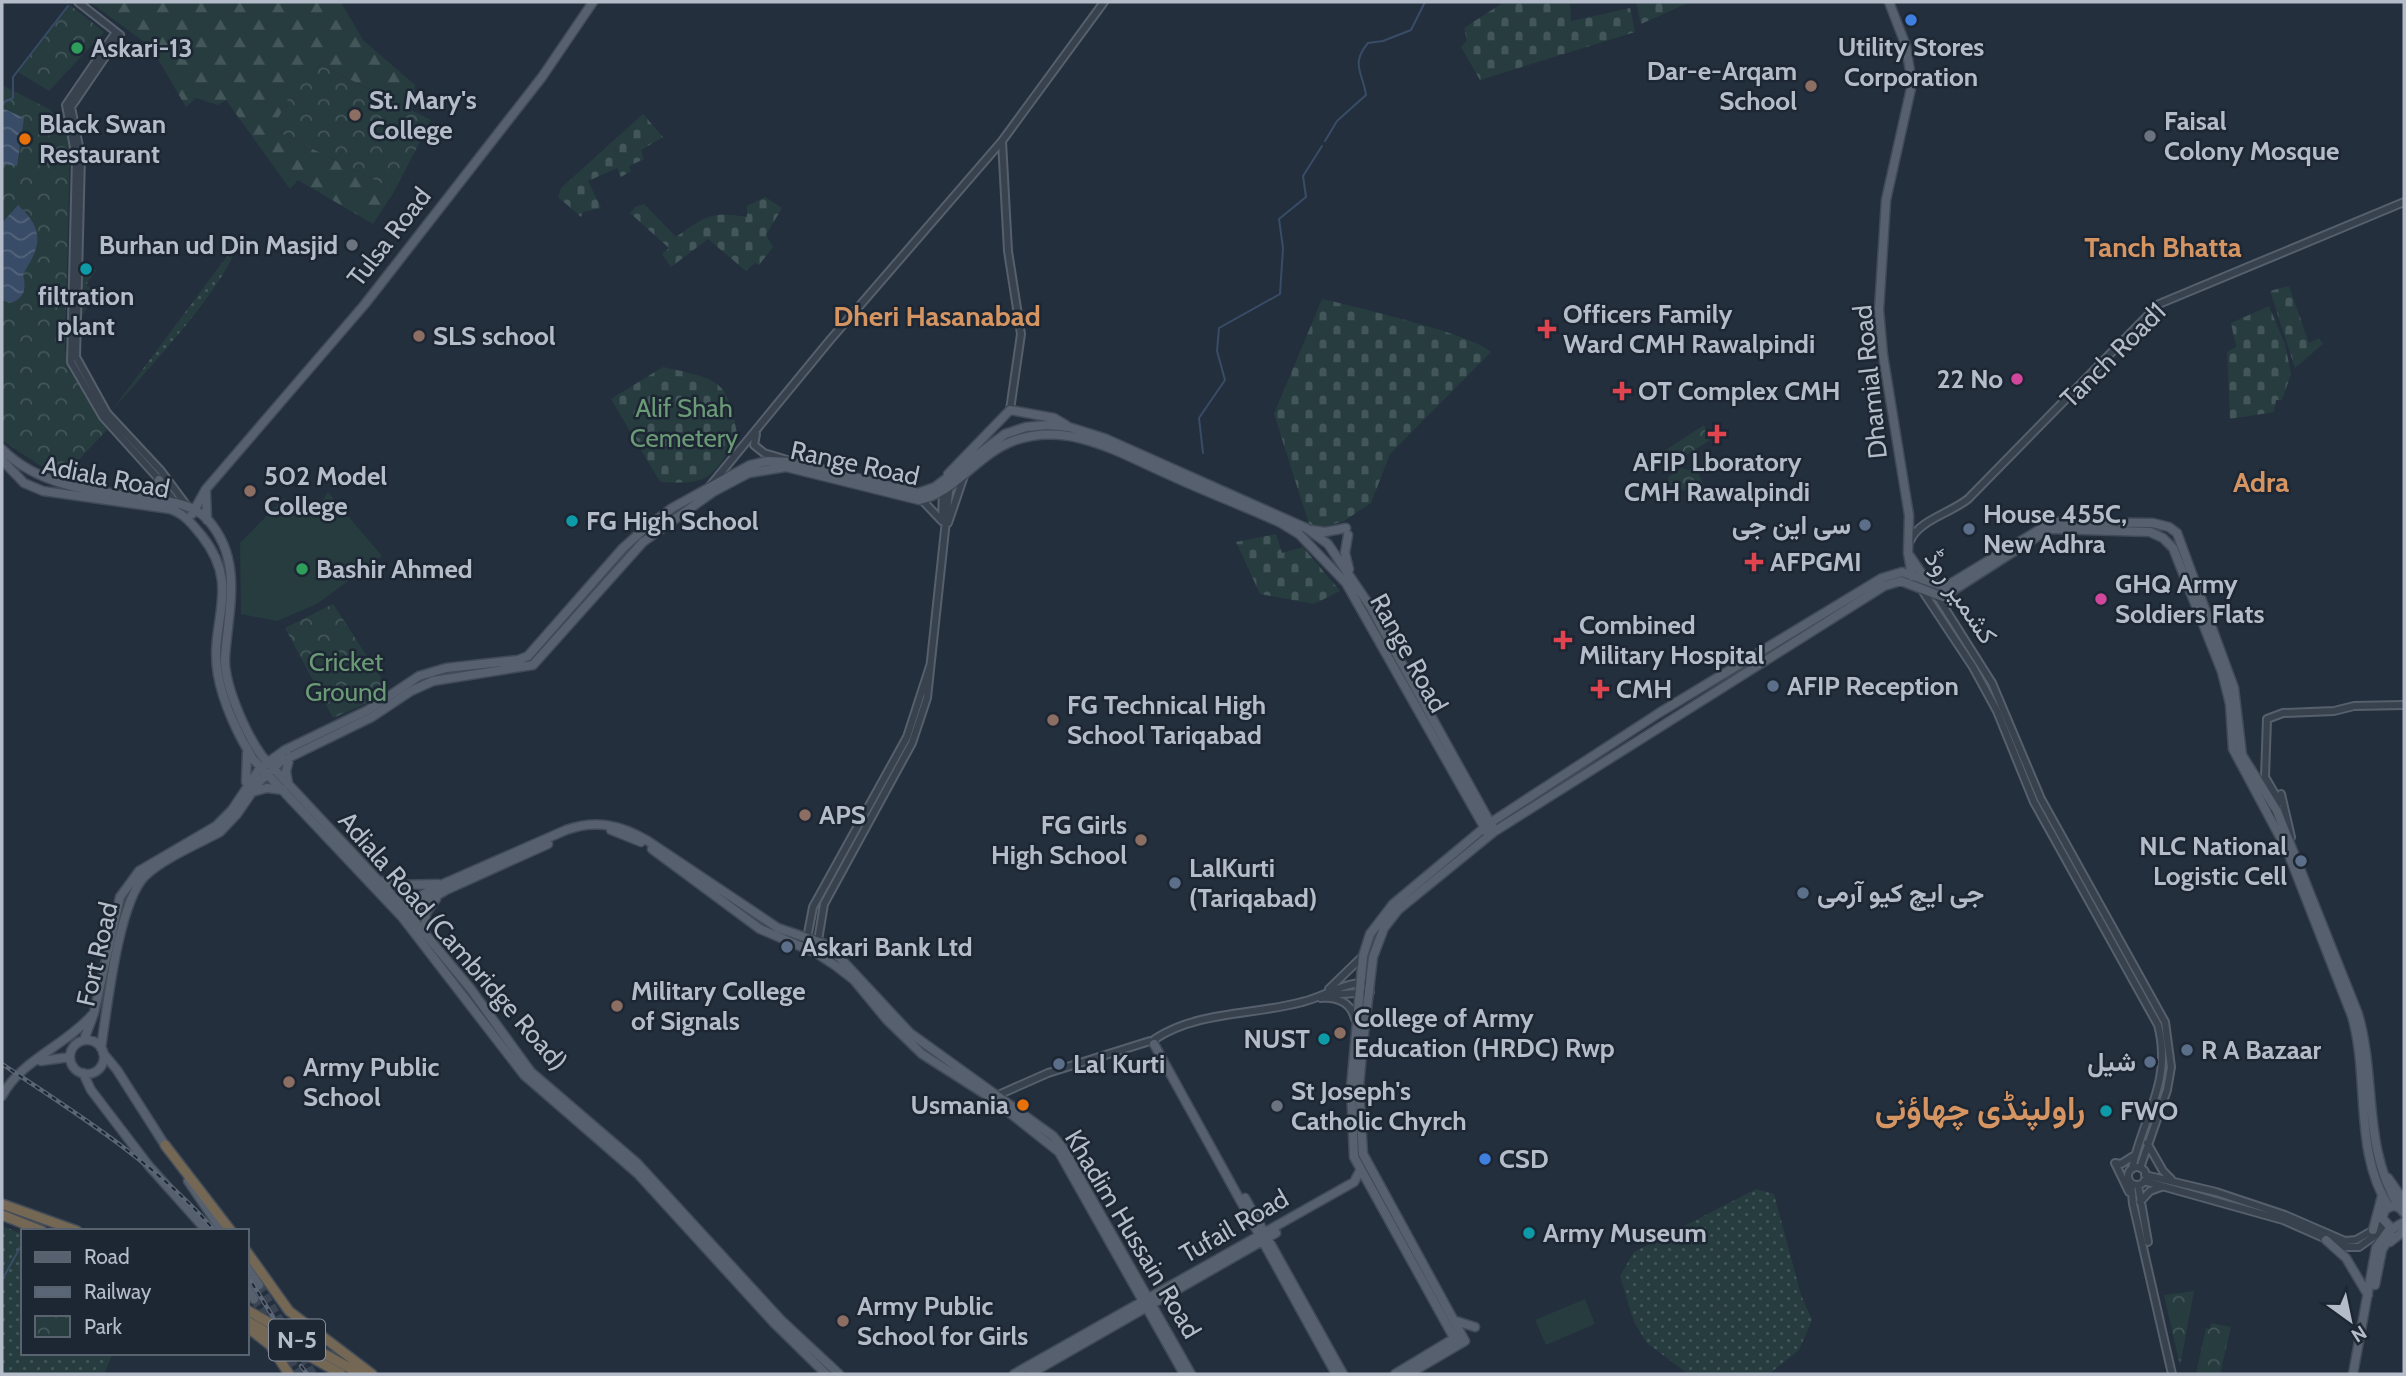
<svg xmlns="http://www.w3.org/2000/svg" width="2406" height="1376" font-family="Cabin,Vazirmatn,sans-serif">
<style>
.grass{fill:url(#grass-dots)}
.forest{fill:url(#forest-firs)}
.cemetery{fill:url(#cemetery-stones)}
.park{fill:url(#park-crowns)}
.pitch{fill:#263c3f}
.water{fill:url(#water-waves)}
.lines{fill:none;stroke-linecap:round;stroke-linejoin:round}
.stream{stroke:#394c67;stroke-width:2}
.major-tunnel{stroke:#3a4453;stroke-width:8;stroke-dasharray:8 4;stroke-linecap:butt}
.minor-casing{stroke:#565f6c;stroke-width:10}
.major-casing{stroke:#414a57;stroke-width:11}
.highway-casing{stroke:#434c59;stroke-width:12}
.minor{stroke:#38414e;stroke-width:6}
.major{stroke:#56606e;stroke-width:8}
.highway{stroke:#746855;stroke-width:9}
.rail-casing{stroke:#5a6575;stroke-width:4.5}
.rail{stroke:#1d2633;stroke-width:2;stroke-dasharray:5;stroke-linecap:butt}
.shop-dot{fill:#3f7fe0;stroke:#1d2633;stroke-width:2.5}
.leisure-dot{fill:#2e9e5b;stroke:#1d2633;stroke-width:2.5}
.education-dot{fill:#8d6e63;stroke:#1d2633;stroke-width:2.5}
.worship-dot{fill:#6b7280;stroke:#1d2633;stroke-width:2.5}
.food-dot{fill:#e8710a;stroke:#1d2633;stroke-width:2.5}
.culture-dot{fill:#0f9aa8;stroke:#1d2633;stroke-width:2.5}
.health-dot{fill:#e0444e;stroke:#1d2633;stroke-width:2.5}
.hotel-dot{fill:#d1479c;stroke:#1d2633;stroke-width:2.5}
.service-dot{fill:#5c6f8a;stroke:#1d2633;stroke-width:2.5}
.labels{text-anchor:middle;stroke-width:5;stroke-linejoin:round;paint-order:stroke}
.shield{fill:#1d2633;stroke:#878f9c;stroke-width:2}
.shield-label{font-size:24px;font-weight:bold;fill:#b4bcc9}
.poi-label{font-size:26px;font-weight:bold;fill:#b4bcc9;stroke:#1d2633;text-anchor:start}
.street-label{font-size:26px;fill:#b4bcc9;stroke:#1d2633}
.park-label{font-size:26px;fill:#6b9a76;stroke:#1d2633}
.neighbourhood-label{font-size:28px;font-weight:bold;fill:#d59563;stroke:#1d2633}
.district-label{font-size:33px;font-weight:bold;fill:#d59563;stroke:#1d2633}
</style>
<defs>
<pattern id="grass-dots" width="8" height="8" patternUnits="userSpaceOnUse" patternTransform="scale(1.75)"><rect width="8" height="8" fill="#263c3f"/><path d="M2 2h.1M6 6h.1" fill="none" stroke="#435659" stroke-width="1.8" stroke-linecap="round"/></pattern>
<pattern id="forest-firs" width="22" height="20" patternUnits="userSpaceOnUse" patternTransform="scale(1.75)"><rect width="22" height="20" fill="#263c3f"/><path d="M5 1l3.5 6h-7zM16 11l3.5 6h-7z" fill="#435659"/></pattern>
<pattern id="cemetery-stones" width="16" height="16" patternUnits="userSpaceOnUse" patternTransform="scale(1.75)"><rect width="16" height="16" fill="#263c3f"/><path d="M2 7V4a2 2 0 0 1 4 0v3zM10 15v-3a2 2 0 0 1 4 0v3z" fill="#435659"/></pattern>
<pattern id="park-crowns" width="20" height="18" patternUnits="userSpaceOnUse" patternTransform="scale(1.75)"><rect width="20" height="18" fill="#263c3f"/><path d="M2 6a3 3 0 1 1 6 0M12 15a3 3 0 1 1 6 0" fill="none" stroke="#435659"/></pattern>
<pattern id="water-waves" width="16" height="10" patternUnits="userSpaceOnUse" patternTransform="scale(1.75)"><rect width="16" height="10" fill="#394c67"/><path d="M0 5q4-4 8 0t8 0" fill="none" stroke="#53647b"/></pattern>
</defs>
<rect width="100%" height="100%" fill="#242f3e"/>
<!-- grass -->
<path class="grass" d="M239,240C227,287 144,373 110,413Z
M82,261L96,270L86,285L97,292L79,321Z
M1756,1189L1774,1194L1801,1295L1812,1320L1799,1350L1769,1374H1688L1647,1343L1634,1322L1620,1276L1634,1252Z
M2,1226L23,1234V1353H113L104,1374H2Z"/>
<!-- forest -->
<path class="forest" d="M90,2H344L342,4L363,40L415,85L412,110L308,59L273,129L395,190L373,224L298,180L290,189L226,100L218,105L196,98L186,107L151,47Z"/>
<!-- cemetery -->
<path class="cemetery" d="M1500,2H1570L1571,21L1630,8L1635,32L1480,80L1461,47L1467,40L1464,28L1501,4Z
M1636,2H1690L1641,24Z
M643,114L663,137L641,150L644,159L629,166L631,171L621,177L617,168L588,181L601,208L583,212L581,217L558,197L561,188Z
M765,197L782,208L766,235L773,247L759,265L755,263L746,271L708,239L671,267L662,254L669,248L630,213L635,207L644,204L676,237C705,216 711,211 747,217V206Z
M2289,286L2309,343L2319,338L2323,344L2295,368L2270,291Z
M1322,299C1352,306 1475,335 1491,352L1390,454L1371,503L1344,521L1319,528L1310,527L1274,414Z
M2269,306L2285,344L2291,374L2282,400H2276L2274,412L2230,419L2227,352L2236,347L2231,323Z
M663,367C720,380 728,378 738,439C709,478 712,485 660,482L611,399Z
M1276,534L1282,553L1303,547L1340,591L1314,604L1260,594L1236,542Z"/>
<!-- park -->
<path class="park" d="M70,5L104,32L49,91L18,72Z
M308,59L431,120L395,190L273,129Z
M2,85L49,109L64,125L70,147L65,349L69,370L108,429L65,474L39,465L2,440Z
M1704,425L1710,440L1663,470L1655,457Z
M1681,468L1698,472L1704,486L1691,492L1669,485L1668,477Z
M333,604L389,690L379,698L333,718L285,628Z
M2194,1291L2180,1366L2164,1295Z
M2211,1323L2231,1327L2220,1374H2196L2206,1328L2210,1329Z"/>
<!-- pitch -->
<path class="pitch" d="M328,492L382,556L317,604L277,621L241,614L240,543L284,498L316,510Z
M1585,1299L1595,1324L1546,1345L1535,1320Z"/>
<!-- water -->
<path class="water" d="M2,108L24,118L17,166L2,164Z
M18,205C45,230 41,246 23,274C26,287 26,298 10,303L2,300V223Z"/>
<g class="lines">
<!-- stream -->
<path class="stream" d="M2,103L13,98V77L68,6
M1325,141L1337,121L1366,95C1363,73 1350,64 1368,43L1383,41L1411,30L1425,2
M1203,453L1199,418L1225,380L1217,351L1219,328L1280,294L1283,248L1279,219L1306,197L1303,176L1322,146
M2,1280L22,1244L23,1237"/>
<!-- major-tunnel -->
<path class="major-tunnel" d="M259,1285L313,1374
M254,1299L270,1323
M278,1338L299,1374"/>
<!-- minor casing -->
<g class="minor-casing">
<path id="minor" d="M78,2L120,35L71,107L81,156L76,357L107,413L161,471L187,506
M116,32L66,105L76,158L71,362L103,417L157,477L177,505
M1002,141L1008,251L1021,334L1010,410
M756,434L754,445L764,453L787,460
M710,486L830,340L1002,141L1104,2
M922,500L941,520
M942,521L943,488
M948,523L965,473
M1910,541C1919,520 1949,514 1968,499L2159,304L2404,202
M1922,590L1973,667L1997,711L2034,802L2158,1025C2173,1082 2143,1116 2132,1169
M1937,596L1992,683L2041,799L2165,1022L2171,1067L2167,1090L2140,1168
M2281,794L2291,837
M2271,817L2279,801L2265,777L2267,719L2283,713L2334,711L2354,706L2404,705
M805,949L813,907L907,737L930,666
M816,953L824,904L912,743L927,698L950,483
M1329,989L1363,956
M1328,995L1370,992
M1321,998C1337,997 1351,1002 1355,1019
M1155,1039C1197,1011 1255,1015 1302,1002C1324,997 1342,983 1364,983
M996,1096L1048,1073L1150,1041
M2147,1143L2163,1171L2171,1179
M2128 1176a9 9 0 1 1 18 0a9 9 0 1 1-18 0Z
M2145,1175L2216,1192L2285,1215L2345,1241L2356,1240L2384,1224
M2144,1181L2283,1220L2344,1247H2359L2387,1227
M2131,1183L2133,1204L2172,1374
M2138,1185L2148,1242
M2129,1192L2115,1163L2121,1164L2135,1155
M2140,1202L2150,1191L2161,1187"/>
</g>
<!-- major casing -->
<g class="major-casing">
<path id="major" d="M1889,2L1906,46L1912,84L1886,200L1879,310L1883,355L1909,515L1908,553L1912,576
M2,449C37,485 91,491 139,497C163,501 190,501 208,520C244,561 228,610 225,658C224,685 246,734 262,756L402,906L470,988L531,1072L637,1163L781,1320L839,1374
M2,460L24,483L43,491L170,509C185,514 192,524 202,536C243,588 208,622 218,675C223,703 238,735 253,759L402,917L524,1075L638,1174L774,1323L826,1374
M948,474L1010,410L1054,418L1066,425
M206,492L207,520
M143,498L156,488L159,480
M192,514L206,489L365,304L542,77L593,2
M1312,530L1325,532L1346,528
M1348,535L1345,553L1349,569
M1910,556L1926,580
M246,782L247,753
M288,783L286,771L290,756
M252,792L267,788L283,790
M611,830L641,842
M652,849L760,929L816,953L836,966L854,980L887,1020L922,1054L991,1098L1059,1152L1184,1374
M381,881L396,885L438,884
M398,908L443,884L566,830C596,819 621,825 648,841L778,928L828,945L910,1033L1053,1136L1063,1148L1191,1374
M403,916L446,890L548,844
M425,934L426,913L436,899
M84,1040L94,1013L120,897L139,871L216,826L232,810L260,768L285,750L368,710L419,676L446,668L518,660L528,656L623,548L643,530L672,508L750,465L768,461L793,462L918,493L935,487L1005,434L1026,427L1048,425L1069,427L1104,438L1306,528L1328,544L1370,606L1492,826
M70 1057a17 17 0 1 1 34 0a17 17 0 1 1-34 0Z
M1154,1044L1336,1374
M101,1048C107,1009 118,903 145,876C164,858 196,845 220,832L237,814L259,782L280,762L372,717L411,691L433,681L533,665L643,542L713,492L749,473L786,467L919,500C955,493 978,454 1013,441C1071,420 1122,455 1174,477C1209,493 1246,507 1281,523L1299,534L1346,583L1487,832
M103,1053L117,1070L168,1150
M41,1061L70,1057
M83,1073L91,1090L149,1166L207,1231
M2,1096C21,1060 65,1046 92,1015
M2388,1178L2404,1201
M188,1181L222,1231
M1245,1198L1343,1374
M2404,1213C2399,1205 2392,1204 2385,1210L2382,1218L2392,1229L2404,1222
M2373,1230L2382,1196
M2326,1240L2346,1258L2368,1295
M2390,1242L2404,1231
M247,1267L259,1285
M2375,1285L2382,1250L2391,1235
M247,1287L254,1299
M1456,1321L1475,1327
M1458,1345L1354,1157L1351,1087L1363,956L1370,934L1393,904L1490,823L1659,713L1882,578L1902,572L1945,587L2052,522L2153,523L2169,527L2177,533L2234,688L2242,755L2277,811L2358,1014C2377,1080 2362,1146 2399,1207
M1014,1374L1354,1182L1360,1171
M1030,1374L1276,1233
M1395,1374L1458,1336
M1409,1374L1465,1341L1363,1154L1359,1087L1363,1042L1373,957L1384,928L1398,910L1495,831L1884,586L1901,581L1943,597L2049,529L2150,532L2163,538L2173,548L2222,672L2230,704L2233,749L2287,850L2352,1016C2370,1078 2353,1151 2389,1207
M2353,1374L2376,1248L2390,1228"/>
</g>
<!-- highway casing -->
<g class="highway-casing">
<path id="highway" d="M165,1145L231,1231
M2,1204L77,1231
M2,1215L42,1231
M247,1252L289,1311L372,1374
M247,1310L360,1374
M247,1321L341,1374
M247,1327L270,1345L289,1374"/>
</g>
<!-- minor -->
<use href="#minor" class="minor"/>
<!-- major -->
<use href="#major" class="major"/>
<!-- highway -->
<use href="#highway" class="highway"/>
<!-- rail casing -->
<g class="rail-casing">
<path id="rail" d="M2,1064C77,1114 155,1162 215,1231
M247,1275L273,1317
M301,1366L307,1374"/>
</g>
<!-- rail -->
<use href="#rail" class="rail"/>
</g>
<!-- markers -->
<g class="shop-dot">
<circle cx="1911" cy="20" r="7"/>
<circle cx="1485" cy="1159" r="7"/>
</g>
<g class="leisure-dot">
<circle cx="77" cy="48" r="7"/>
<circle cx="302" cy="569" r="7"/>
</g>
<g class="education-dot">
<circle cx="1811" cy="86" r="7"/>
<circle cx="355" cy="115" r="7"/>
<circle cx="419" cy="336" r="7"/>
<circle cx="250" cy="491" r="7"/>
<circle cx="1053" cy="720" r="7"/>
<circle cx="805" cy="815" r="7"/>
<circle cx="1141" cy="840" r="7"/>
<circle cx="617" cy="1006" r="7"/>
<circle cx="1340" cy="1033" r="7"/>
<circle cx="289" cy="1082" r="7"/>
<circle cx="843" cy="1321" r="7"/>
</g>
<g class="worship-dot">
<circle cx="2150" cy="136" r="7"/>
<circle cx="352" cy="245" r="7"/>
<circle cx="1277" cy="1106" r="7"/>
</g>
<g class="food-dot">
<circle cx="25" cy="139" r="7"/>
<circle cx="1023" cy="1105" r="7"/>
</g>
<g class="culture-dot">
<circle cx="86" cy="269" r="7"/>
<circle cx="572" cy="521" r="7"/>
<circle cx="1324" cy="1039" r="7"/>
<circle cx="2106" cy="1111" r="7"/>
<circle cx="1529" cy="1233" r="7"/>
</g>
<g class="health-dot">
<path d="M1543.5 318.5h7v7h7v7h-7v7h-7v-7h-7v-7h7z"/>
<path d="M1618.5 380.5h7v7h7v7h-7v7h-7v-7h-7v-7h7z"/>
<path d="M1713.5 423.5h7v7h7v7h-7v7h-7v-7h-7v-7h7z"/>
<path d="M1750.5 551.5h7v7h7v7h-7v7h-7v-7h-7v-7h7z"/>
<path d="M1559.5 629.5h7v7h7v7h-7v7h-7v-7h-7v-7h7z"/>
<path d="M1596.5 678.5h7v7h7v7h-7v7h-7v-7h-7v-7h7z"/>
</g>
<g class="hotel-dot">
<circle cx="2017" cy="379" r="7"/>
<circle cx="2101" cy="599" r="7"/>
</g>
<g class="service-dot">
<circle cx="1865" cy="525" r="7"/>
<circle cx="1969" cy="529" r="7"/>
<circle cx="1773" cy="686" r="7"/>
<circle cx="2301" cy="861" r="7"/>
<circle cx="1175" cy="883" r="7"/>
<circle cx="1803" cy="893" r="7"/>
<circle cx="787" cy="947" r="7"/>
<circle cx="2187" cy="1050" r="7"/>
<circle cx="2150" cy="1062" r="7"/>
<circle cx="1059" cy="1064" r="7"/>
</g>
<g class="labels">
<!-- shield labels -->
<rect class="shield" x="269" y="1319.5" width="56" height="41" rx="5"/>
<g class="shield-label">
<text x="297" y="1348">N-5</text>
</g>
<!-- poi labels -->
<g class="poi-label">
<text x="1911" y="56" text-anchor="middle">Utility Stores<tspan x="1911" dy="30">Corporation</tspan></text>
<text x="91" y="57">Askari-13</text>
<text x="1797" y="80" text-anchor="end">Dar-e-Arqam<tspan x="1797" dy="30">School</tspan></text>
<text x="369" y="109">St. Mary's<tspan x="369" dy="30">College</tspan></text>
<text x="2164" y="130">Faisal<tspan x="2164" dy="30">Colony Mosque</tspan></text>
<text x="39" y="133">Black Swan<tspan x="39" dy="30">Restaurant</tspan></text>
<text x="338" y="254" text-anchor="end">Burhan ud Din Masjid</text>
<text x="86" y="305" text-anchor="middle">filtration<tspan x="86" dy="30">plant</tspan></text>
<text x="1563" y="323">Officers Family<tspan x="1563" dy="30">Ward CMH Rawalpindi</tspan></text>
<text x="433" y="345">SLS school</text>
<text x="2003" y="388" text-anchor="end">22 No</text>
<text x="1638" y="400">OT Complex CMH</text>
<text x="1717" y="471" text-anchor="middle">AFIP Lboratory<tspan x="1717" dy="30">CMH Rawalpindi</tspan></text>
<text x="264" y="485">502 Model<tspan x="264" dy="30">College</tspan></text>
<text x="1983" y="523">House 455C,<tspan x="1983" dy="30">New Adhra</tspan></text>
<text x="586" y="530">FG High School</text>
<text x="1851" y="534" text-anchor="end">سی این جی</text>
<text x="1770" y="571">AFPGMI</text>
<text x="316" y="578">Bashir Ahmed</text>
<text x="2115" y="593">GHQ Army<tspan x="2115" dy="30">Soldiers Flats</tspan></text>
<text x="1579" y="634">Combined<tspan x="1579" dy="30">Military Hospital</tspan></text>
<text x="1787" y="695">AFIP Reception</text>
<text x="1616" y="698">CMH</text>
<text x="1067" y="714">FG Technical High<tspan x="1067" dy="30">School Tariqabad</tspan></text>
<text x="819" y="824">APS</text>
<text x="1127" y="834" text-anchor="end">FG Girls<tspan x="1127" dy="30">High School</tspan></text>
<text x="2287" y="855" text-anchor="end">NLC National<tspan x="2287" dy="30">Logistic Cell</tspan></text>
<text x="1189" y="877">LalKurti<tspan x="1189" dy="30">(Tariqabad)</tspan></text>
<text x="1817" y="902">جی ایچ کیو آرمی</text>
<text x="801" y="956">Askari Bank Ltd</text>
<text x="631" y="1000">Military College<tspan x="631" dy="30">of Signals</tspan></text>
<text x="1354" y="1027">College of Army<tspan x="1354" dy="30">Education (HRDC) Rwp</tspan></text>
<text x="1310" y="1048" text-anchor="end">NUST</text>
<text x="2201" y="1059">R A Bazaar</text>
<text x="2136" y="1071" text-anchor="end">شیل</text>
<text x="1073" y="1073">Lal Kurti</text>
<text x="303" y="1076">Army Public<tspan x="303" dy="30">School</tspan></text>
<text x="1291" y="1100">St Joseph's<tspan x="1291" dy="30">Catholic Chyrch</tspan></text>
<text x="1009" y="1114" text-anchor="end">Usmania</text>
<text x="2120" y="1120">FWO</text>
<text x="1499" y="1168">CSD</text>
<text x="1543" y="1242">Army Museum</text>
<text x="857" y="1315">Army Public<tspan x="857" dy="30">School for Girls</tspan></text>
</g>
<!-- street labels -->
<g class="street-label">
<text transform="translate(389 237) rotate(-52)" y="9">Tulsa Road</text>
<text transform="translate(2113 355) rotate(-45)" y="9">Tanch Road1</text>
<text transform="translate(1870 382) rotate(-96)" y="9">Dhamial Road</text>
<text transform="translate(855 463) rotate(12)" y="9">Range Road</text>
<text transform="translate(106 477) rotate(11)" y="9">Adiala Road</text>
<text transform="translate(1961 597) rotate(56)" y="9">کشمیر روڈ</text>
<text transform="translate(1409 653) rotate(61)" y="9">Range Road</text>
<text transform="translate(453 941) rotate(49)" y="9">Adiala Road (Cambridge Road)</text>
<text transform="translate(97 954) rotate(-77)" y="9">Fort Road</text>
<text transform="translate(1234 1226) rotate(-30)" y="9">Tufail Road</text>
<text transform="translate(1133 1234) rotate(59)" y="9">Khadim Hussain Road</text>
</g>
<!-- park labels -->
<g class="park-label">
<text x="684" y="417">Alif Shah<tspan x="684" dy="30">Cemetery</tspan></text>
<text x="346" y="671">Cricket<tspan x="346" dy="30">Ground</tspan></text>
</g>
<!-- neighbourhood labels -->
<g class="neighbourhood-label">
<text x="2163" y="257">Tanch Bhatta</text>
<text x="937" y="326">Dheri Hasanabad</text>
<text x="2261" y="492">Adra</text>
</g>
<!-- district labels -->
<g class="district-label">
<text x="1980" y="1120">راولپنڈی چھاؤنی</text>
</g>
</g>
<!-- border -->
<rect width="2406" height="1376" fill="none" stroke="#b4bcc9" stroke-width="7"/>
<!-- legend -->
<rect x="21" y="1229" width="228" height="126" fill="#1d2633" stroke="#59626f" stroke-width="2"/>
<rect x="35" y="1252" width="35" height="10" fill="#56606e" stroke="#59626f" stroke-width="2"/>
<text x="84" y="1264" font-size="21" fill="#b4bcc9">Road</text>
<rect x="35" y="1287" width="35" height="10" fill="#5a6575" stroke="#59626f" stroke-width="2"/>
<text x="84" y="1299" font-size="21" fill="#b4bcc9">Railway</text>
<rect x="35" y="1316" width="35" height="21" fill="url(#park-crowns)" stroke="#59626f" stroke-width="2"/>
<text x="84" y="1334" font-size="21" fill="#b4bcc9">Park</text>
<!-- north arrow -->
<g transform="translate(2350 1320) rotate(147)" stroke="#1d2633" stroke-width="5" paint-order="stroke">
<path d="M0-5L12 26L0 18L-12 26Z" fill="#b4bcc9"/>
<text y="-10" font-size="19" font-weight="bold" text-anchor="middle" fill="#b4bcc9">N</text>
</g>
</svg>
